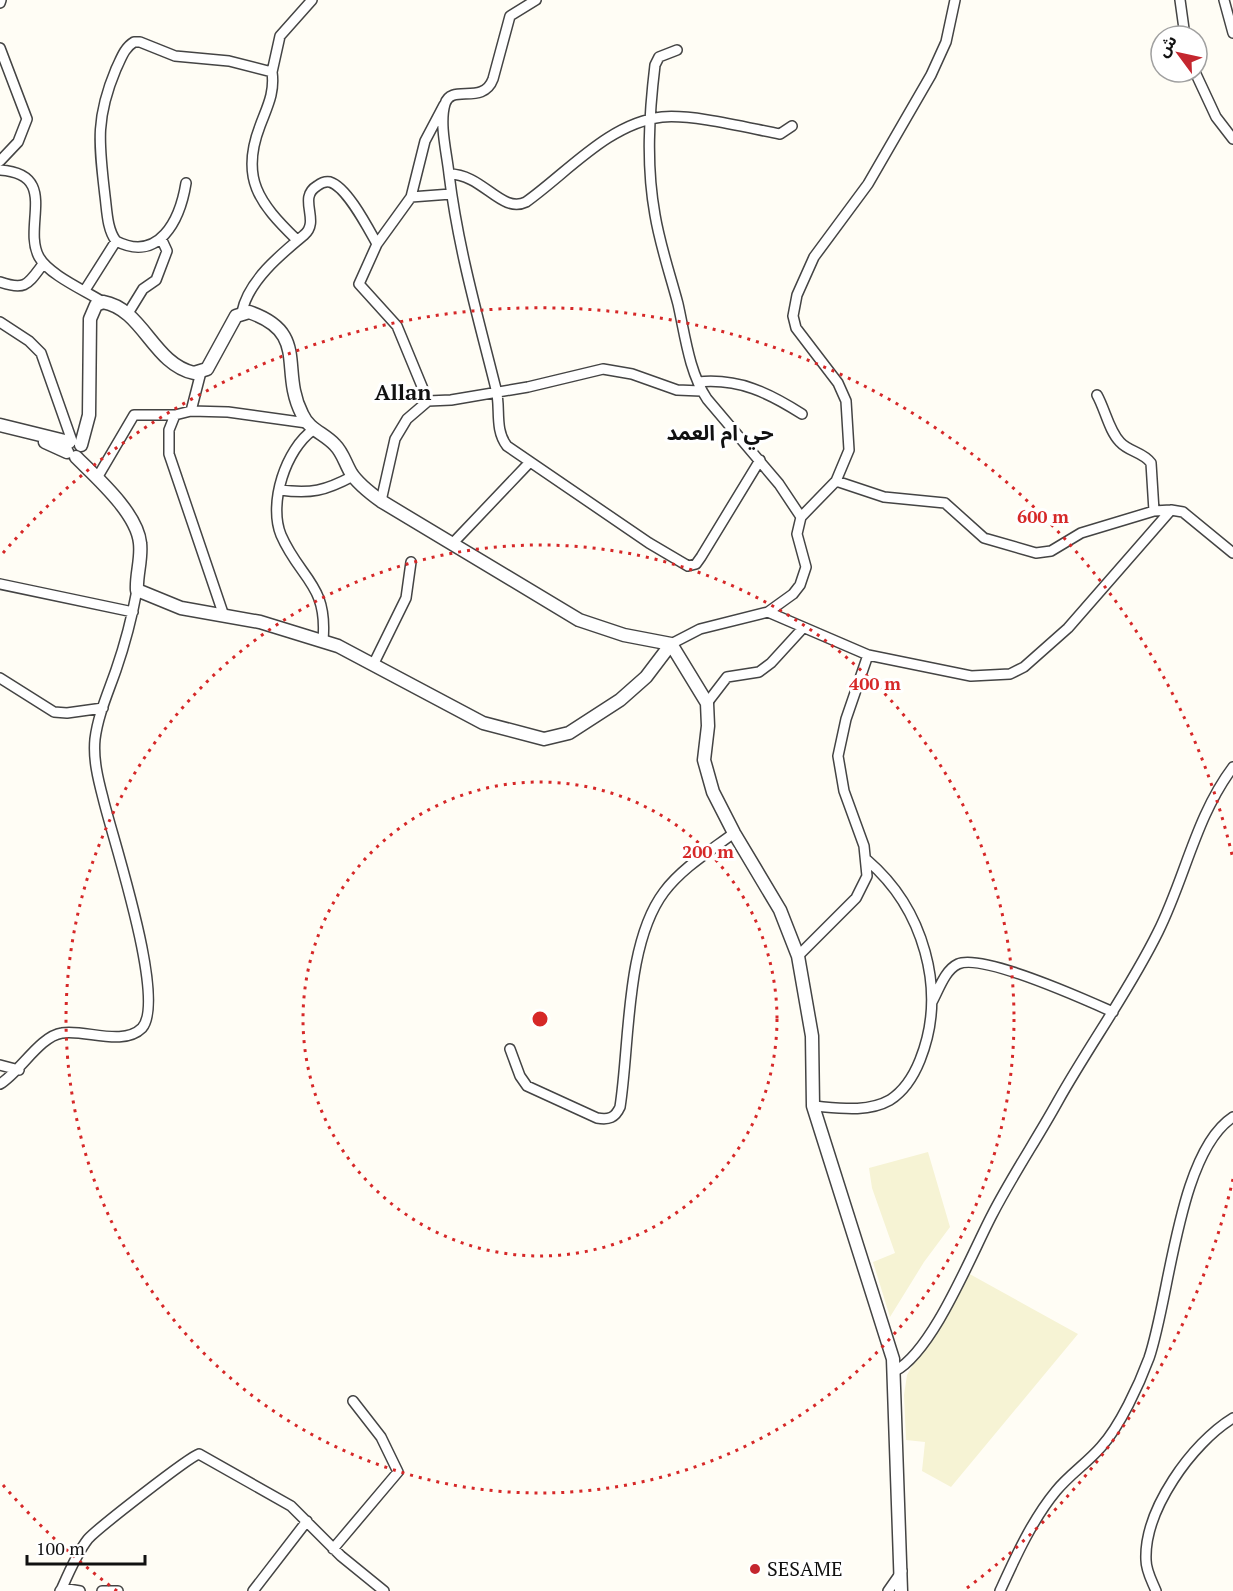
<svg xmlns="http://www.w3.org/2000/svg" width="1233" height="1591" font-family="'PT Serif','Noto Sans Arabic',serif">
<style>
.farmland{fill:#f6f3d4}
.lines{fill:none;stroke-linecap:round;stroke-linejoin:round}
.minor-casing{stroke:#444;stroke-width:12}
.tertiary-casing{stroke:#444;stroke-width:15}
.minor{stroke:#fff;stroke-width:9}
.tertiary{stroke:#fff;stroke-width:12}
.ring{fill:none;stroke:#d62828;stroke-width:3;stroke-dasharray:3 6}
.poi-dot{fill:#c4262e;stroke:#fff;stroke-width:2}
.labels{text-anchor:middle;stroke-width:6;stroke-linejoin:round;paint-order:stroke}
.poi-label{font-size:20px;fill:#111;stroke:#fff;text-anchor:start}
.neighbourhood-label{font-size:21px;font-weight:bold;fill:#111;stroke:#fff}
.quarter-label{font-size:22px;font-weight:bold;fill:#111;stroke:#fff}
.centre{fill:#d62828;stroke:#fff;stroke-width:3}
.ring-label{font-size:18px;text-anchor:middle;font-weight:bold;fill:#d62828;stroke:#fff;stroke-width:6;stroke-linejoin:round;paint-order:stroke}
</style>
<rect width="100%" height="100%" fill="#fffdf5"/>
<!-- farmland -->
<path class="farmland" d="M928,1152L950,1227L924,1262L890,1317L873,1262L895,1253L872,1188L869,1168Z
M966,1272L1078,1334L951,1487L922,1471L925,1442L906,1440L904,1395L907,1375Z"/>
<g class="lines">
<!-- minor casing -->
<g class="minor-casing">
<path id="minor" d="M1180,0L1185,36
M1224,0L1233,33
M0,3L1,0
M0,48L27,119L18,142L0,161
M677,50L659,57L655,65C649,115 646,165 655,215C660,245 670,274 678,304C685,335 689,372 707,399L779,484L801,517
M272,72L280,36L312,0
M1195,72L1216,117L1233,139
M0,170C60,174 22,226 39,257C49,275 86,291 103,302
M449,174C447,154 439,124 445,104C451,83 483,106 493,79L510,16L536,0
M186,183C180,220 159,263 116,241C107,229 107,211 105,196C99,144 95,119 116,69C121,59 124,48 134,42H140L175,56L229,61L272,72C275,93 267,107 260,126C240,178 259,203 296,239
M411,197L451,194
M377,244L411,197L425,141L444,105
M0,282C26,291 28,284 43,264
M85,290L116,241
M242,312C248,281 281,254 304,235C321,221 297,198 317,186C321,183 325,181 330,182C347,187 368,228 377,244L359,284L397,326L428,401
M127,315L143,289L156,280L167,251L161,238
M0,322L29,341L41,353L72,441
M698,382C739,378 769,393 802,414
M1097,395C1105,409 1109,431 1120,442C1129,452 1143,452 1151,463L1154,511
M191,411L201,372
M313,430C286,449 268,503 281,535C300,579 328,584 323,640
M760,460L701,557L696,564L688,566L649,543L507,446C494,429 501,408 496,389C478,317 458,248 449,174C483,174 501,214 526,202C567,173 609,123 662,117C693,114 748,128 780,134L792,126
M97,478L134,415H175
M836,481L884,497L945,503L984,538L1036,553L1051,551L1081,533L1154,511L1171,510L1183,512L1233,553
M280,490C311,494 325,491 353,476
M381,501L395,439L407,419L428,401L451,400L528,387L603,369L632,374L677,390L701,391
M452,544L530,462
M0,584L133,612
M768,612L793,594L800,585L806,567L797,534L801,517L836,481L849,450L846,401L838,383L796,328L793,316L797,295L814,257L868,184L931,75L946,42L955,0
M224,616L169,454V430L175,415L191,411L228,412L307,423
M671,644L700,629L768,612L868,655L971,676L1010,674L1024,667L1068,628L1171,510
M374,663L406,598L411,562
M0,678L54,712L67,713L103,708
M707,703L727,677L759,672L771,663L803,628
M798,956L856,898L867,876L864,846L844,791L838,756L846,719L868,655
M932,1002C939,989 945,970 958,964C982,953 1086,1000 1113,1012
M510,1049L520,1076L527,1086L597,1118C609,1120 615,1118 620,1107C630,1044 625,944 664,892C682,868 710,851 734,833
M0,1065L19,1070
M0,1084C20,1072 40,1036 62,1033C85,1029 123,1047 142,1028C167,1000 112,837 103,798C98,779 93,759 95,739C98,715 108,693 116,670C125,644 132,617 137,590
M813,1106C838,1108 867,1113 890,1100C904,1091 914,1075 920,1060C948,990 923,908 867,860
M895,1371C933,1351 971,1255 992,1215C1012,1176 1037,1139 1058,1101C1090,1044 1129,991 1158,932C1185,878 1196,816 1233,767
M333,1549L398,1472L381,1437L353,1401
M62,1588C69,1572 77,1553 88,1539C98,1528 189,1457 199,1454L291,1506L341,1556L384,1591
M60,1591L62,1588L80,1591
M102,1591H118
M253,1591L307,1521
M888,1591L902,1571
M1000,1591C1015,1558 1032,1520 1056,1491C1069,1475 1087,1463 1101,1447C1120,1426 1139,1385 1149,1358C1170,1297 1178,1153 1233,1117
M1156,1591C1152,1581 1146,1571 1146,1560C1144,1510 1192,1443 1233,1418"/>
</g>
<!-- tertiary casing -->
<g class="tertiary-casing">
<path id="tertiary" d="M0,425L69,442
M45,442L67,452
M81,445L89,415L90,319L96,305L103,302C143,309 153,364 194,373L207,369L236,316L249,312C310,333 279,369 302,414C309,430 324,433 335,445C343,453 345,463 351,473C358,484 370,493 381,501L579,620L624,635L671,644L707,703L708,726L704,760L713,792L734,833L780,910L798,956L812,1036L813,1106L893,1359L901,1591
M76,457C97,478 137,513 140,543C142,559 136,575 137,590L181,608L260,622L338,646L483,723L544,739L569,733L620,700L646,677L671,644"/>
</g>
<!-- minor -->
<use href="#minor" class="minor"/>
<!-- tertiary -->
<use href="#tertiary" class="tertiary"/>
</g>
<!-- distance rings -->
<g class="ring">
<circle cx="540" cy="1019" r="237"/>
<circle cx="540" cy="1019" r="474"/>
<path d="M1233 1179A711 711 0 0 1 963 1591M117 1591A711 711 0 0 1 3 1485M3 553A711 711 0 0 1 1233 859"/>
</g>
<!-- markers -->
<circle class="poi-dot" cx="755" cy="1569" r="6"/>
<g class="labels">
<!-- poi labels -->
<g class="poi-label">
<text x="767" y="1576">SESAME</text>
</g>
<!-- neighbourhood labels -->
<g class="neighbourhood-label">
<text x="720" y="440">حي ام العمد</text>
</g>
<!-- quarter labels -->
<g class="quarter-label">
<text x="403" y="400">Allan</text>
</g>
</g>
<circle cx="540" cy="1019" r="9" class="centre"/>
<g class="ring-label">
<text x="1043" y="523">600 m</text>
<text x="875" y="690">400 m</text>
<text x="708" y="858">200 m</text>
</g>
<!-- north arrow -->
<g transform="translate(1179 54) rotate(303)"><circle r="28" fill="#ffffff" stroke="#a0a0a0" stroke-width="1.5"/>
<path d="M0-4.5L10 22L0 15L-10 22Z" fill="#c4262e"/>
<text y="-9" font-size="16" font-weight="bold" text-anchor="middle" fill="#111111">ش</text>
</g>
<!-- scale -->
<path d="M27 1555v9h118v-9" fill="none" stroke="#111111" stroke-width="3"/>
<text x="36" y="1555" font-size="18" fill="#111111" stroke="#ffffff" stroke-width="4.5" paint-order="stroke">100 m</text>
</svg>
